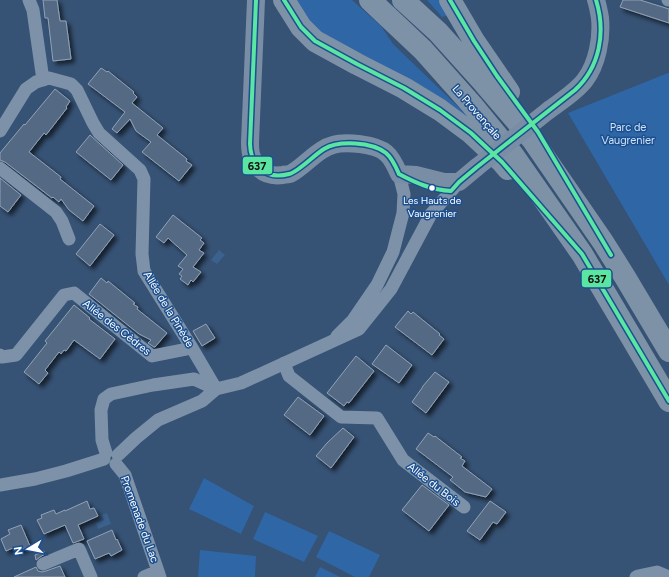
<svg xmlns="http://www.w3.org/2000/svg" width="669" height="577" font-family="Figtree,sans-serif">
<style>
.green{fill:#2f66a5}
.water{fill:#3b618d}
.building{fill:#526984;stroke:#92a2b6;filter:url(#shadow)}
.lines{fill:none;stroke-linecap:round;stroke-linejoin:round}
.street{stroke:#7d92a8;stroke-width:13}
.secondary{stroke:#798da4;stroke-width:18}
.highway{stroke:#7e92a7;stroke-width:22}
.secondary-bridge{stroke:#798da4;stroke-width:18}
.bus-1-casing{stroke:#1b4f8f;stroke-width:7}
.bus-1{stroke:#5ae5a2;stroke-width:4}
.bus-dot{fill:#fff;stroke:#1b4f8f;stroke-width:1.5}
.labels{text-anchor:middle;stroke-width:3;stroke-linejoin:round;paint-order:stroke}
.bus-label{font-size:10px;fill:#fff;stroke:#1b4f8f}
.street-label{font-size:11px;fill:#fff;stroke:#1b4f8f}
.park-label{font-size:11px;fill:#cfe3fa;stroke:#1b4f8f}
.line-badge{stroke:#1b4f8f;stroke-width:1.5}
.pale-badge-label{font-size:11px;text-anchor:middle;font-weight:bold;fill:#111}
</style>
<defs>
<filter id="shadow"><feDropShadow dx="3.5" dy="3.5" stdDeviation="2" flood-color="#0009"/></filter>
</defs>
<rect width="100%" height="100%" fill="#365274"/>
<!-- green -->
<path class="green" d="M292,0H352L381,26L393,44L472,120L316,29Z
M427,0H440L449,15L442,17Z
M668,73H669V285L568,113Z
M204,478L254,506L241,534L189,509Z
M265,512L318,536L304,562L253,539Z
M329,531L380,555L369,577H355L316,557Z
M200,550L256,556L255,577H198Z
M320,567L340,577H315Z"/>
<!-- water -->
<path class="water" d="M219,250L225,255L217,264L211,260Z
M107,513L111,524L98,529L96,523L104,520L102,515Z"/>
<!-- building -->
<path class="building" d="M43,0H57L60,21H66L71,59L53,61L48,18H45Z
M623,0H640L669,9V23L620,7Z
M101,68L107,72L108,71L134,92L133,93L137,97L132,103L163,128L157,135L187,159L186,161L192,165L179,181L142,152L151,142L136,131L130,119L117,133L112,129L125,112L88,84Z
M55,89L70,101L66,107L67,108L46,135L44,133L29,152L61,177L60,179L94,206L83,221L69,210L61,199L59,202L53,197L52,198L5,162L0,160V153L24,124L25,125Z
M90,135L123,165L111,180L76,152Z
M0,178L21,195L8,212L0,206Z
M173,215L202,238L200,240L204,243L199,250L204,253L193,267L201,272L193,282L191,280L188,285L180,279L182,276L179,274L183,269L178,266L187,255L168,238L164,243L156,237Z
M100,224L114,235L90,266L76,254Z
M101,278L107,283L108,281L135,303L133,304L138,307L137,309L167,333L155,347H154L148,343L151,340L139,334L89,294Z
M74,305L90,318L89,319L115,339L100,359L74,340L66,351L64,350L61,354L59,352L45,370L48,373L39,384L24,372L47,343L45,341Z
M408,311L411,314L413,312L440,334L439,335L444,339L432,355L395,327Z
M206,324L215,338L202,346L193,331Z
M386,345L412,365L399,383L372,364Z
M356,356L374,371L349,403L347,402L344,406L327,393Z
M435,372L449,382L426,413L412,402L422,388L423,386Z
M298,397L324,416L310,435L284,415Z
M343,428L354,437L331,468L316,456L327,443Z
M428,433L434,437L435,436L462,457L460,458L465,461L462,466L492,489L486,497L465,492L450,480L453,477L416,449Z
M422,485L449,505L429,531L402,510Z
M87,501L90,509L94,508L98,516L78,525L84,539L73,543L65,525L44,534L37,520L42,518L41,515L54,510L56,514L65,510V511Z
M490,501L506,512L497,524L493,522L480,540L467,531Z
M21,525L30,546L18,551L15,547L6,551L1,539L10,534L8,530Z
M112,530L116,540L117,539L122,550L111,556L109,553L95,559L87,541Z
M44,551L45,554L40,557L36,560L35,555Z
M60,566L65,577H14L36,567L38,571L42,572L46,571Z"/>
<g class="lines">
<!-- street -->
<path class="street" d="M29,0L33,10L43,80
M668,0H669
M0,131L26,89L36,82L49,78L71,84L77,90L93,123L99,133L140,170L144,179L142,254L144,271L192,348L216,389
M0,168L56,212L62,221L69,239
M337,336L353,320L377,285L393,252L403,213L404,194L399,174
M0,355L2,357L16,355L64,295L74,293L152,356L192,348
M284,363L289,376L341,417L377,418L403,460L464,507
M106,453L102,440L101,410L104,399L111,394L153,385L194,379L216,389
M118,455L136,438L158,420L202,401L216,389L241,383L359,329L391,289L431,214L459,182
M116,464L125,475L160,577
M0,485L35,479L66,471L104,459
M43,564L79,549L91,577
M144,577L158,571
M636,577L638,576L657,572L669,577"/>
<!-- secondary -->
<path class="secondary" d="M256,0L250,142C250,147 250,153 252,157C258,172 268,177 283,175C285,174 288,175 290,174C299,170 312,156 322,150C325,148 329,146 333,145C345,141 376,144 386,153C392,158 396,167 399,174L416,175L444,182H459L477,167
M549,110C561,101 576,92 585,80C597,64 602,39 600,18C599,12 598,6 596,0"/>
<!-- highway -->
<path class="highway" d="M284,0L301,27L315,41L357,64L404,88L440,110L471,133L502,162L508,169
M370,0L423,50L472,105L513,155L582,254L669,401
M403,0L438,32L484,83L532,139L603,242L625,277L669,351
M450,0L474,41L509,92"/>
<!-- secondary-bridge -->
<path class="secondary-bridge" d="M477,167L549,110"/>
<!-- bus-1 casing -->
<g class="bus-1-casing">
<path id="bus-1" d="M256,0L250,144C251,167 266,180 289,174C298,172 314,155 324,149C339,140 372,142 386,153C392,158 396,167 399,174
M284,0L301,27L315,41L357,64L404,88L440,110L471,133L502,162L582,254L669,401
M450,0L474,41L497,76L538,132L611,255
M399,174C416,183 432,190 451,191L459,182L477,167L575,90C600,67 606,32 596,0"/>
</g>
<!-- bus-1 -->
<use href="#bus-1" class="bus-1"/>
</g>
<!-- markers -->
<circle class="bus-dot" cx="432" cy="188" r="3.5"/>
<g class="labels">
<!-- bus labels -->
<g class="bus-label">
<text x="432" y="204">Les Hauts de<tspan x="432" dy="13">Vaugrenier</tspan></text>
</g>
<!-- street labels -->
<g class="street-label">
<text transform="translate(477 112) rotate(49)" y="4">La Provençale</text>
<text transform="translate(169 309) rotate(59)" y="4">Allée de la Pinède</text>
<text transform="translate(117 327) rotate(38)" y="4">Allée des Cèdres</text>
<text transform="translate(434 484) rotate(38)" y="4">Allée du Bois</text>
<text transform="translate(140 519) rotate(70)" y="4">Promenade du Lac</text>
</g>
<!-- park labels -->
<g class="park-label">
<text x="628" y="131">Parc de<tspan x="628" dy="13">Vaugrenier</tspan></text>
</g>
</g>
<g class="line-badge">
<rect x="242" y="156" width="31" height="19" rx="4" fill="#5ae5a2"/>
<rect x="581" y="269" width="31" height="19" rx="4" fill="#5ae5a2"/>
</g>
<g class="pale-badge-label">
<text x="257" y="170">637</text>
<text x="597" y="283">637</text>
</g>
<!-- north arrow -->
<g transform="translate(28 549) rotate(260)" stroke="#1b4f8f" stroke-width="3" paint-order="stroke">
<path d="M0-3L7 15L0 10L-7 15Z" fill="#ffffff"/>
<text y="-6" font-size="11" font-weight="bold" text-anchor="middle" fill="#ffffff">N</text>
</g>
</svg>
